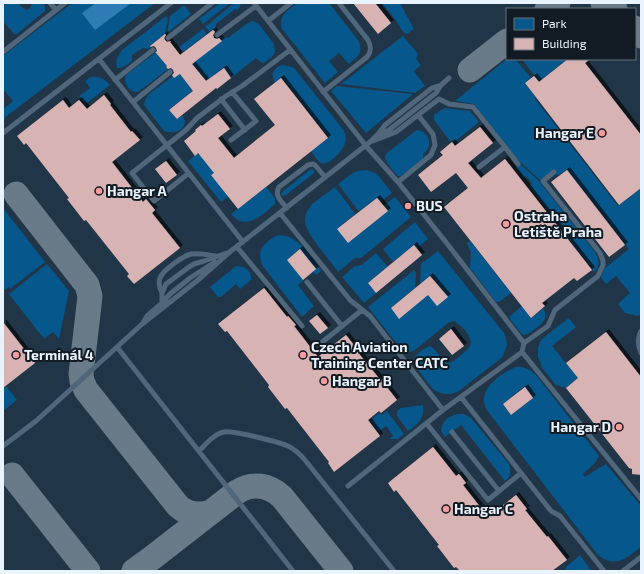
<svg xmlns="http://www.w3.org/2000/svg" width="644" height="574" font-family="'Exo 2',sans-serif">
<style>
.green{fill:#06578b;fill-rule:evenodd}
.water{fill:#307cb7}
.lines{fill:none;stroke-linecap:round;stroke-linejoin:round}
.taxiway{stroke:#697a89;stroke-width:25}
.building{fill:#d8b3b4;filter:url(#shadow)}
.service{stroke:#50677b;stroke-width:5}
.poi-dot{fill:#f59b9e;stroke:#121b23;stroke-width:1.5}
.labels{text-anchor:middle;stroke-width:4;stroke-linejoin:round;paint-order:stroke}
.poi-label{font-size:14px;font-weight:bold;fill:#eaf4fe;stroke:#121b23;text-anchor:start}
</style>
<defs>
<filter id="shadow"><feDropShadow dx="3" dy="-3" stdDeviation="0" flood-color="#0009"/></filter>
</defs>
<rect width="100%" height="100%" fill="#203547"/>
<!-- green -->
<path class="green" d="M3,3H20V6L27,10L30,8L32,3H43L45,6V11L17,34H14L3,21Z
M72,3H155L3,119V109L13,101L3,89V56Z
M220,3H230L203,24L199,19Z
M234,3H241L240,7L237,10L235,9L216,24V30L214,32L213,30L210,32L205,27Z
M297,3H329L358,40C364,53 358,56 349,64L339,53L329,61L338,72L325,83L282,29C277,16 289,10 297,3Z
M382,3H400L414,29L407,34L403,32L395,19Z
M184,5L191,14L167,33L170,16Z
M166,16L168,19L165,33V34L150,46V47L148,49L143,48L132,55V61C128,64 122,69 117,68C115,61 118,56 122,50Z
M252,21L258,23L274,44L275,52L272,57L264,63L260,62L256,58L231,78L223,68L207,82L197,69L184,79L193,91L169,110L177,119L182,115L185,121C184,132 173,134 164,131L144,105L145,100L149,94L173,76L221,41L220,38L222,37L228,38L245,25Z
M203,29L207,34L183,53L179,47Z
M403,36L418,54L416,59L421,65L414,71L425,86L415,93L341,84Z
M155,53H156L167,66L166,67L168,69L138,92C129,93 123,83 126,75Z
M507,59H515L531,78L525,83L536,98L535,99L618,206L641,188V314L638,316L625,313L618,304L630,293L616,276L606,284L602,279L601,276L605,268L629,249L567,170L558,176L553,170L540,180L519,161L474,104L455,101Z
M522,59H568L539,82Z
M282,65L289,66L294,68L342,128C345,132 347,137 345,143C344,150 328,167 321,163C317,161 314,155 311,151L329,138L282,78L275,83C270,75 273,68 282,65Z
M91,77C99,76 105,79 110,85L87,103L84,102L79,96L90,88L85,81Z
M337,86L413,94L366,133L331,91Z
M444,108L470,111L479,122L453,143L451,140L450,141L434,120V115Z
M417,130C429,131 434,146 423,154V159L401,176H398C395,173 386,163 385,158C385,155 386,154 388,152Z
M198,153L214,173L228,197L221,202L188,161Z
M520,164L539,181L595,252C599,260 601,266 594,272L592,270L593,269L568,239V236L529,186L532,183L526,176L524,177L516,167Z
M311,169L314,170V173L286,195L283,196L281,194L282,192Z
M367,170L375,173L378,175L392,193L380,202L359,212L338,184C349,176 353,170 367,170Z
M266,187L275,198V204C262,215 246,232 231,214Z
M335,187L356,215L383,206L395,197L411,217L361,258H355L338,272C331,261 305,233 305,222C304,215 308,209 312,204Z
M3,208L45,262L10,289L9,287L5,290L3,288Z
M415,222L428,239L417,248L414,245L393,262L383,249Z
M279,235C300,236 310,256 321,271L316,275L313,272L303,280V281L298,285L314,306L302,317L262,265C261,262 260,258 260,255C260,245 271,238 279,235Z
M470,241L511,293L499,302H496L470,268L471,253L467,243Z
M438,251L504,333L506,338L507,345L503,356L500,359L459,391C449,396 439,395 431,387L412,362C415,355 422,349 430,346L434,349L446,363C452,363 455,360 460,356C473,346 474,342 464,329C460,326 458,323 454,321L448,323L415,350L406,354H405L368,307L414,270L416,273L415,288L391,308L399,318L423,289L447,297L431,276L420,284L421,264Z
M376,253L388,267L368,283L376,293L364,303L342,277L355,266L362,265Z
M47,264L69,291L59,339L53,332L44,339L9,294Z
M236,266C245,266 252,271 251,280L240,289L236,284L221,297H218L210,287Z
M522,306L531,318L543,308C551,321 537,327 528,334L523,335L520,332L510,319V316Z
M569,318L576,327L552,346L578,378L566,388L556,385L542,368L538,357V348L540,342L544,337Z
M516,367C525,366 530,370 536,375L599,456L595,463L583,474L585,477L599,468L606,464L641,506V547C627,558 615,569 598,555L486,409C485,405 483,401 484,397C487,383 504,372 516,367ZM524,387L533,397L511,415L503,404Z
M6,386L17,400L3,411V388Z
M423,405C425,418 418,424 408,431L397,416V411L401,408Z
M387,411L404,434L398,439H389L393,436L386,426L378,432L370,421L379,413L382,415Z
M459,414H464L471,418L509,464C511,472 511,476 505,481L461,425L445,437L441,431C442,421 449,415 459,414Z
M580,555L588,566L590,571H565L566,567Z"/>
<!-- water -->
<path class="water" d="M96,3H131L95,30L82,13Z"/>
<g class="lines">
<!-- taxiway -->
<path class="taxiway" d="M603,3L615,9
M547,9L558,3
M635,28L641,36
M470,70L507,41
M16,194L87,285L90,296L89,305L81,374L82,381L86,390L178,506C188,515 199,516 211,512
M12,475L88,571
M134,571L148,561L237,492C253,482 269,485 282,497L341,571"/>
</g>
<!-- building -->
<path class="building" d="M353,3H375L391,23L378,34Z
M213,30L215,32L213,35L214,38L217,39L219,38L222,41L192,64L206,81L224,68L231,78L217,89L216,88L177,119L169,110L193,91L180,74L174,78L172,75L174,73L173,70L171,68L168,69L166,67L167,66L156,53H155L157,51L156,48L154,46L150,47V46L165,34L166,35L164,38L165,40L167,42L171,41L170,42L180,55Z
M568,59H590L585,63L641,135V188L619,205L525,83L534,76L539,82Z
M281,78L328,138L238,209L211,175L214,173L198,153L195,156L184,141L196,131L195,130L201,125L202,126L218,114L230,129L218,138L234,158L275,125L254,99Z
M104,95L111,104L110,105L131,132L132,131L140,140L112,162L143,202L146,199L155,210L152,213L180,248L134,284L127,276L129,274L86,220L84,221L67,199L69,198L26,143L24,145L17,136L63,100L69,108L79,100L87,109Z
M480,127L493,143L468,163L481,178L505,159L592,270L577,281L574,278L542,303L545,306L531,318L444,207L468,188L456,173L431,192L418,175L443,155L440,152L452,142L455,146Z
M166,161L177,175L166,183L155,169Z
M567,170L625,245L609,257L551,182Z
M377,198L388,211L348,243L337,229Z
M414,245L422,255L376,293L368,283Z
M300,249L316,269L303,280L287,260Z
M430,276L448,297L437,306L428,295L399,319L391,308Z
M264,288L287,317L288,316L296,325L294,326L318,357L346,335L357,349L356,350L378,377H379L397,400L381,413L379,411L368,420L380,436L334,472L328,463L329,462L287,408L285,409L268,387L269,385L227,331L225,332L218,324Z
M317,315L328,328L320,334L309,321Z
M3,322L35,363L3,388Z
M451,329L464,346L452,355L439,339Z
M606,332L641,377V475L632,474V469L629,468L566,388L578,378L566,363Z
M525,387L533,398L511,415L503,404Z
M433,447L456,476L459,474L466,483L463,485L488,517L516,495L527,509L525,510L547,537L548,536L567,560L552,571H460L456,567L454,568L437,546L439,545L396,490L394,492L388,483Z"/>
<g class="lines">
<!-- service -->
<path class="service" d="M50,3L56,10
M254,3L366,146L398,182L445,241L524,343
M268,21L291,3
M217,35L256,6
M168,38L212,3
M3,52L65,3
M99,59L243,242
M115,80L153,50
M323,92L367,57C372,51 371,46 368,40L339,3
M221,99L245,130
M133,102L170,72
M418,115L439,99L449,104L473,107L505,147L479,167
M3,133L171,3
M378,134L389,130L436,93L441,85
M231,140L256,121L232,92
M373,141L396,132L418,115L433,134L435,145L431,155L398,182
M505,147L518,164
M189,173L154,201L132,173L186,130L197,118L226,96L242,86L290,50
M287,208C282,202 274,196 279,187L308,165L313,164L315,165L325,177
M280,213L350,300L370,316L443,410
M237,247L302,326
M307,282L342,326
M162,293C160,289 158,283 160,278C163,270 183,256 191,254C200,253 208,255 216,256
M162,303V293L166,284L189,267L194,264L204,261L227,253
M144,321L147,316L162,303L170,294L190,278L215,262
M641,331C637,338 638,346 641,353
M321,343L362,310
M117,347L293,571
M522,352L641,499
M461,397L551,511L560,516L604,571
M427,424L488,500L521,473
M452,432L499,491
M3,446L36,421L141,325L198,280L231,251L370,142L378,134L385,125L432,88L441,85L449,78
M199,451C206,444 214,434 224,432C232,430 279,442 288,446C294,449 300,454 305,460L394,571
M348,486L443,410L522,352L524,343L548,326L555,310L598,276L603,265V261L600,253L543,181L554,172
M623,571L641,557"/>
</g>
<!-- markers -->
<g class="poi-dot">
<circle cx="602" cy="133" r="4"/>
<circle cx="99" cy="191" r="4"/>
<circle cx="408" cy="206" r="4"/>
<circle cx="506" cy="224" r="4"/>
<circle cx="16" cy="355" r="4"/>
<circle cx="303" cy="355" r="4"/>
<circle cx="324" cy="381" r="4"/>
<circle cx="619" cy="427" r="4"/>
<circle cx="446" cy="509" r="4"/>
</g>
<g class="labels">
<!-- poi labels -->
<g class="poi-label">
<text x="594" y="138" text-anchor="end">Hangar E</text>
<text x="107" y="196">Hangar A</text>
<text x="416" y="211">BUS</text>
<text x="514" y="221">Ostraha<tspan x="514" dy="16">Letiště Praha</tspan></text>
<text x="311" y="352">Czech Aviation<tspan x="311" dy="16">Training Center CATC</tspan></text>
<text x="24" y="360">Terminál 4</text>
<text x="332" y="386">Hangar B</text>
<text x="611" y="432" text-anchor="end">Hangar D</text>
<text x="454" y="514">Hangar C</text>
</g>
</g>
<!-- border -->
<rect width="644" height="574" fill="none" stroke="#eaf4fe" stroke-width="8"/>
<!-- legend -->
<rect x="506" y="8" width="130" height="52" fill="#121b23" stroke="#68727b"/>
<rect x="514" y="18" width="20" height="12" fill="#06578b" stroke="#68727b"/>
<text x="542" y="28" font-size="12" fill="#eaf4fe">Park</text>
<rect x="514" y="38" width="20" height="12" fill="#d8b3b4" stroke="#68727b"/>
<text x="542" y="48" font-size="12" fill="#eaf4fe">Building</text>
</svg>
